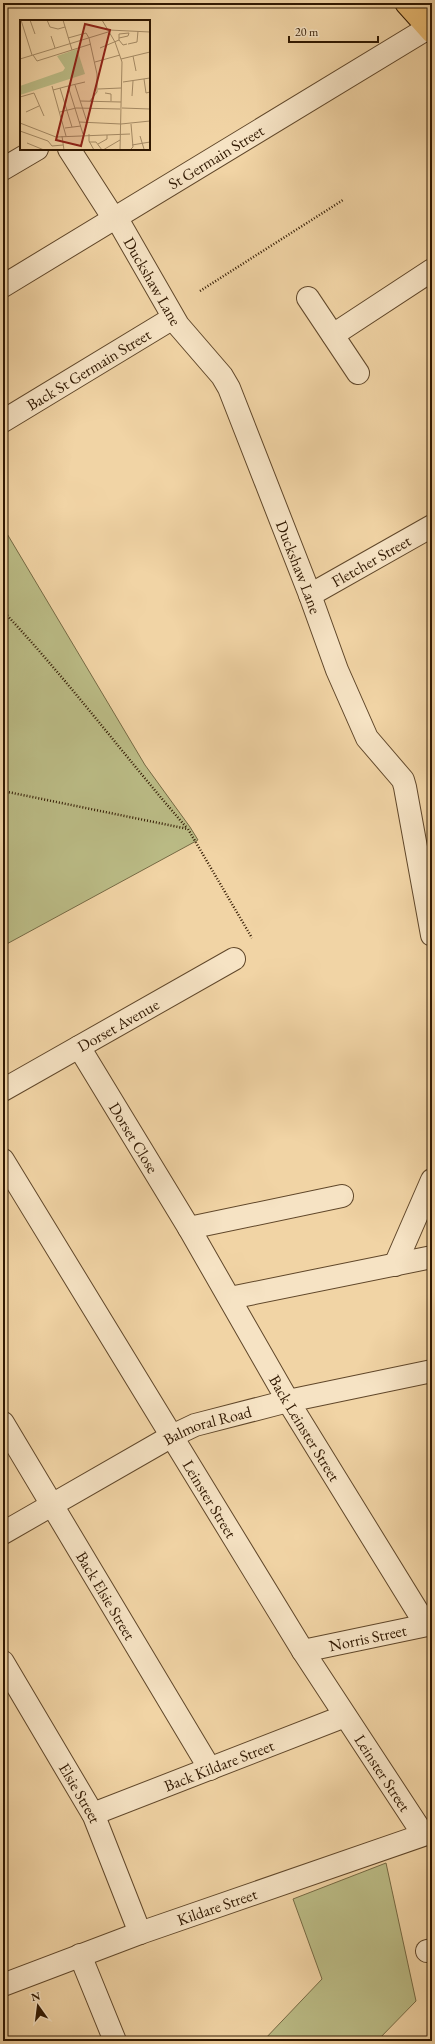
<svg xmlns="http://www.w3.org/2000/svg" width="435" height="2044" font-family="'EB Garamond',serif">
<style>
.green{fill:#bbbc86;stroke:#766a44}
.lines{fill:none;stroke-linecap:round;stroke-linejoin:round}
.minor-casing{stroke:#60472a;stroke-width:24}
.major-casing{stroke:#301801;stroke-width:24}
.path{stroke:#301801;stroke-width:2.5;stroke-dasharray:1 2;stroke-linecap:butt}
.minor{stroke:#f6e3c4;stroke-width:22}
.major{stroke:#e8ba72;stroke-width:22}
.labels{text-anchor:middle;stroke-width:3;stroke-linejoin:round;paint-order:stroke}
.street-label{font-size:16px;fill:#301801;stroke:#f6e3c4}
.inset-road{fill:none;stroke:#a48963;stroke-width:1}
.view{fill:#8f2418;fill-opacity:0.15;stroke:#8f2418;stroke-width:2}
.inset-edge{fill:none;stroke:#301801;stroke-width:2}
</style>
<rect width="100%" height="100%" fill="#f1d4a5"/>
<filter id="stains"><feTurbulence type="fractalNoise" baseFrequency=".005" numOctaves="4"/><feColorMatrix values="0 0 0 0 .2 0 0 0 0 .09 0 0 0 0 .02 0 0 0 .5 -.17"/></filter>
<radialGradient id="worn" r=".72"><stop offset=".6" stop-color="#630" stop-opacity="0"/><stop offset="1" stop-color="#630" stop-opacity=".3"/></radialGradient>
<!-- green -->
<path class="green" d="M3,527L145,765L190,827L198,840L3,946Z
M386,1863L416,2001L377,2041H263L322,1979L293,1899Z"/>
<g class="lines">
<!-- minor casing -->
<g class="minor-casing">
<g id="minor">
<path d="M418,15L432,9"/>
<path d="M69,149L114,219"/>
<path d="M3,169L37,149"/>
<path id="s1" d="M116,217L178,325L222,376L229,388L310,595L337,670L367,738L403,780L405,787L432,935"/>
<path id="s2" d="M3,286L428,28"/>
<path d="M308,298L358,373"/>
<path d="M333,335L432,270"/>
<path id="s3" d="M3,421L173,318"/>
<path id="s4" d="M310,595L432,526"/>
<path id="s5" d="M79,1047L189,1228L288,1401L426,1625"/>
<path id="s6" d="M3,1090L234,959"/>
<path id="s7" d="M3,1160L303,1651L423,1834"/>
<path d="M189,1228L342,1196"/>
<path d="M395,1265L432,1180"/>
<path d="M230,1298L432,1257"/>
<path id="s8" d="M3,1423L210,1769"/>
<path id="s9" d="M3,1533L172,1436L195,1425L288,1401L432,1371"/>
<path id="s10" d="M303,1651L432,1624"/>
<path id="s11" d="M3,1662L94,1816L140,1933"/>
<path id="s12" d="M93,1814L345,1716"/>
<path d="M427,1951L432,1950"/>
<path d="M80,1955L115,2041"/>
<path id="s13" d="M3,1985L140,1933L432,1832"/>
</g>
</g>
<!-- major casing -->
<g class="major-casing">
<path id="major" d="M406,3L432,32"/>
</g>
<!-- path -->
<path class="path" d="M200,291L343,200
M3,611C68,680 125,757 187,828
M3,791L188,829L252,938"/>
<!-- minor -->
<use href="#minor" class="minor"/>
<!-- major -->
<use href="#major" class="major"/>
</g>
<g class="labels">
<!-- street labels -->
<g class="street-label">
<text dy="6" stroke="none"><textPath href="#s2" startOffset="249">St Germain Street</textPath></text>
<text dy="6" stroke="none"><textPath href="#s1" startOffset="74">Duckshaw Lane</textPath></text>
<text dy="6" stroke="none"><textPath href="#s3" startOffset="100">Back St Germain Street</textPath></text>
<text dy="6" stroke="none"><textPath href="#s4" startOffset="70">Fletcher Street</textPath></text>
<text dy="6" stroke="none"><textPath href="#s1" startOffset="398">Duckshaw Lane</textPath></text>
<text dy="6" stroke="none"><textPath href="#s6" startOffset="132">Dorset Avenue</textPath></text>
<text dy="6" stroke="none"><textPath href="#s5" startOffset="106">Dorset Close</textPath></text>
<text dy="6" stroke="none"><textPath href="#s9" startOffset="232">Balmoral Road</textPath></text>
<text dy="6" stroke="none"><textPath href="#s5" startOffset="443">Back Leinster Street</textPath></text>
<text dy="6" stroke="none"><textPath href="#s7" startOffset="397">Leinster Street</textPath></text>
<text dy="6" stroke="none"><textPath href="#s8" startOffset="201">Back Elsie Street</textPath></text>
<text dy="6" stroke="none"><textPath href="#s10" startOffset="66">Norris Street</textPath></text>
<text dy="6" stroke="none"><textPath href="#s12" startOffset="135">Back Kildare Street</textPath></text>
<text dy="6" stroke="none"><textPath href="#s7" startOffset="721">Leinster Street</textPath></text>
<text dy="6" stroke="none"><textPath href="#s11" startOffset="152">Elsie Street</textPath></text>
<text dy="6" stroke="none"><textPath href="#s13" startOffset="228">Kildare Street</textPath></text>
</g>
</g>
<!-- overview -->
<g transform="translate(20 20)">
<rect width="130" height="130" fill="#f1d4a5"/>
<path d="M57,29L65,54L0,75V66L43,51L45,48L37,36Z" fill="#bbbc86"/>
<path class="inset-road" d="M1,0L12,35M10,0L15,14M27,0L30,7L38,9L45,7M43,0L52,30M82,0L95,22L102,42L100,130M89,10L130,12M31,16L35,28M48,18L66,13L69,18M69,18L77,54V72L70,81M99,20V14L109,13L108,16L99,18M108,24L117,22L118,11M80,28L99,20L103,25L107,24M13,35L17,41L71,24M113,36L116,51M0,39L88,12M101,39L130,32M75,42L100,35M124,59L126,73L130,72M103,62L130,58M55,65L67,102M32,66L46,116M48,66L65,62M40,68L52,107M78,69L101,68M33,70L48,66L63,114M85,73L91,74V81M112,76L113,61M0,77L14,73L24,96M60,81L101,82M102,88L130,89M6,92L19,86M40,92L56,88L100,89M59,102L101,104L130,101M0,103L36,117L110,114M45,108L61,106M0,111L28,121L32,126L43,125M69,114V121L74,130M42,116L44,130M120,116L124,129M69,122H76L82,130M7,123L24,130M78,124L87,119V115M112,125L130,122M83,130L100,120M110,130L113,127L111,104"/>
<path class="view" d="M65,4L90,10L61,126L36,120Z"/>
<rect width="130" height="130" class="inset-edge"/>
</g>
<!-- margin -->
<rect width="435" height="2044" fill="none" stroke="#f1d4a5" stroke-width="16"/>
<rect x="4" y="4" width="427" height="2036" fill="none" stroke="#301801" stroke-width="2"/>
<rect x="8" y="8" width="419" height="2028" fill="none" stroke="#301801"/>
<!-- north arrow -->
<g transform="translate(38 2006) rotate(346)" stroke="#f6e3c4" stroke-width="3" paint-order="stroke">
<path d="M0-3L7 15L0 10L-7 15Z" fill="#301801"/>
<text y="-6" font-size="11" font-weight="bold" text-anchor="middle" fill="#301801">N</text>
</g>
<!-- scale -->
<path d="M289 36v6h89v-6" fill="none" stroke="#301801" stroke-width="2"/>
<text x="295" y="36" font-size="12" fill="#301801" stroke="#f6e3c4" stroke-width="3" paint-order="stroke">20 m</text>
<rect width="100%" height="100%" filter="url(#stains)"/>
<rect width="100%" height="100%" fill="url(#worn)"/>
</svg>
